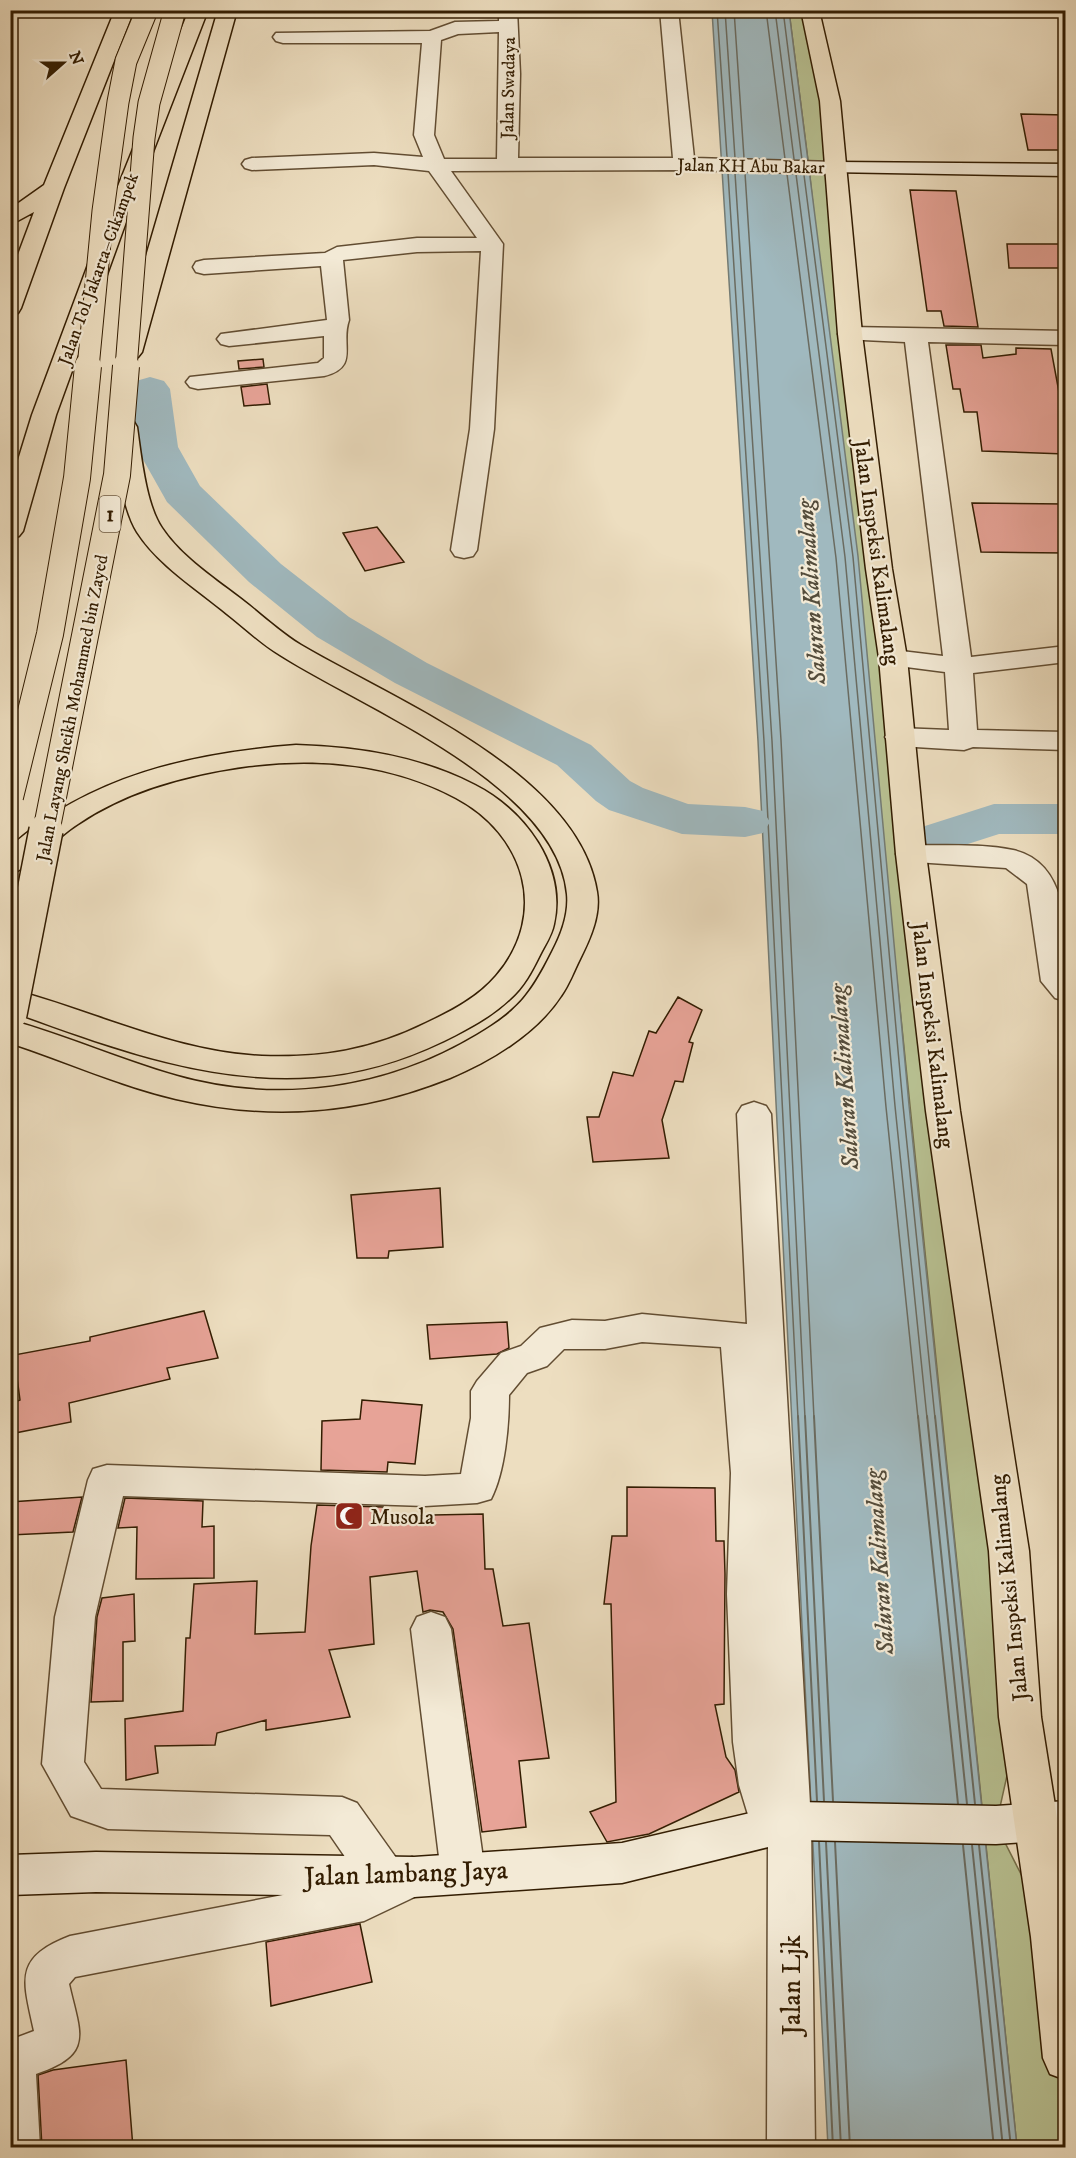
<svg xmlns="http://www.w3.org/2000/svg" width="1076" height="2158" font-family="'IM FELL DW Pica',serif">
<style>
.green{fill:#b8c192;stroke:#766f4a;stroke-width:1.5}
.water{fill:#a0b9bf;stroke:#747b73;stroke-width:1.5}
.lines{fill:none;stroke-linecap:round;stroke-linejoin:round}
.shore-far1{stroke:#6a6b60;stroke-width:1.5}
.shore{stroke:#6a6b60;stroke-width:2}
.river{fill:#a0b9bf;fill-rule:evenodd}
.building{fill:#e7a397;stroke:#331d02;stroke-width:1.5}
.street-casing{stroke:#624d32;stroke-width:3}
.secondary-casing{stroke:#331d02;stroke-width:3}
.primary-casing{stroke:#331d02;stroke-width:3}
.highway-casing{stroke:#331d02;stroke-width:3}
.street{fill:#f3ead6;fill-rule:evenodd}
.secondary{fill:#f3ead6;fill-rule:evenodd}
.primary{fill:#eddec0;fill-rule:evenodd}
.highway{fill:#eddec0;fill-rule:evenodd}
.rail-casing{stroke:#331d02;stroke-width:4.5}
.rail{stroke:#f3ead6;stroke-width:3;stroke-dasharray:8;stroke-linecap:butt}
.highway-bridge-far2-casing{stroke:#331d02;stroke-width:23;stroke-linecap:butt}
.highway-bridge-far1-casing{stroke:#331d02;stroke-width:28;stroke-linecap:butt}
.highway-bridge-casing{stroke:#331d02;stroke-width:36;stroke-linecap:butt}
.highway-bridge-far2{stroke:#eddec0;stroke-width:21}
.highway-bridge-far1{stroke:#eddec0;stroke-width:26}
.highway-bridge{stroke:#eddec0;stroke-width:33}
.labels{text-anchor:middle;stroke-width:4.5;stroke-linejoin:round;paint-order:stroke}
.far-street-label{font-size:18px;fill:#331d02;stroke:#f3ead6}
.shield{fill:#f3ead6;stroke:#6d5a42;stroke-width:1.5}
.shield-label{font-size:21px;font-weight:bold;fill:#331d02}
.street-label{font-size:22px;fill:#331d02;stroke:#f3ead6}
.poi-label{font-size:22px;fill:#331d02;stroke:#f3ead6;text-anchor:start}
.water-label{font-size:24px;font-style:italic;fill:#544c3b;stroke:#f3ead6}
.near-street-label{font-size:27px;fill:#331d02;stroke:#f3ead6}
</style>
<rect width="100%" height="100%" fill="#eddec0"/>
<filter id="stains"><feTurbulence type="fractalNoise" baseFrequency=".00333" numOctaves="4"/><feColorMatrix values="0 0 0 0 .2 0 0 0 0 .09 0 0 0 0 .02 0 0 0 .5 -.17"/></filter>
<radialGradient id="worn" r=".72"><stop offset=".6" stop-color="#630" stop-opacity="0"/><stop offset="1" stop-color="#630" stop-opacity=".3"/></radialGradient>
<!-- green -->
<path class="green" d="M789,11H810L834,150L818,168L839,191L1020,1717L996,1825L1053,1937L1065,2058V2147H1017L901,1018L809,168Z"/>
<!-- water -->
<path class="water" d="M712,11H789L858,556L909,1105L1017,2147H828L758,741Z"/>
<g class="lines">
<!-- shore-far1 -->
<path class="shore-far1" d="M717,10L727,157
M725,10L735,158
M734,10L744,158
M766,10L785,159
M775,10L794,159
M783,10L802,160
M728,173L764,741L798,1418
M735,173L772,741L805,1418
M745,173L781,740L814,1418
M787,174L836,558L886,1107L918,1418
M796,174L845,557L895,1106L927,1418
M804,175L853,557L903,1105L935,1418"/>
<!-- shore -->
<path class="shore" d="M798,1416L817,1801
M805,1416L824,1801
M814,1416L833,1801
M918,1416L958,1804
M927,1416L967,1804
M935,1416L975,1804
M819,1842L833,2148
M826,1842L841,2148
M835,1842L850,2148
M963,1845L994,2148
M972,1845L1003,2148
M979,1845L1011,2148"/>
<!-- river -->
<path class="river" d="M150,377L164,381L170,389L178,447L200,486L281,564L349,617L427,663L591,745L630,781L643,788L688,804L745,807L763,811L770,822L763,833L745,837L682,834L609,810L596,801L557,765L395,683L317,637L249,582L167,502L136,447L130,389L136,381Z
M994,804H1066V834H999L943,852L925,848L918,837L925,826Z"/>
</g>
<!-- building -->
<path class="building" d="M1021,114L1065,115V150H1028Z
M910,190L956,191L978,327L944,326L941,311H927Z
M1007,244H1065V268H1009Z
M946,345H981L983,358L1016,354V348L1051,349L1063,414H1065V454L982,451L977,412H964L960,389H953Z
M263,359L264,367L239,369L238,361Z
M267,384L270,404L244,406L241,387Z
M972,503L1065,504V553L981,552Z
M377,527L404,562L365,571L343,533Z
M678,997L702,1010L689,1042L693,1043L683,1082L675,1081L662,1120L669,1158L593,1162L587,1117H599L613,1072L633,1076L649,1031L656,1033Z
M440,1188L443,1247L389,1251L388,1258H357L351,1195Z
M204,1311L218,1358L167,1368L170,1379L69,1403L71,1422L15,1433V1402L20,1400L14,1355L90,1341V1337Z
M507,1322L509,1348L497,1354L430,1359L427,1325Z
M362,1400L422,1405L415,1464L388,1462L387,1472L321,1470L322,1421L360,1419Z
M627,1487L715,1488L716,1541H724L725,1574L724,1704L715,1705L726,1757L735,1770L739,1792L649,1834L607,1842L590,1812L616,1802L611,1604H604L612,1536H627Z
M82,1497L73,1532L10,1535V1502Z
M125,1498L203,1501L202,1527L214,1526V1578L136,1579L137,1527L118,1528Z
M317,1505L383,1507L382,1516L483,1514L485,1569H493L503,1626L529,1623L549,1758L519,1761L526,1827L482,1832L453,1629L443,1612L430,1610L423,1612L417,1571L370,1577L374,1644L329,1650L350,1717L266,1730V1720L217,1733L215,1745L155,1746L158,1773L126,1780L125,1719L183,1711L186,1638H190L194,1584L257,1581L255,1634L305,1632L311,1546Z
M134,1594L135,1641L123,1642V1701L91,1702L97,1617L102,1598Z
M360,1924L372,1982L271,2006L266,1942Z
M126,2060L133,2148H42L38,2075L53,2070Z"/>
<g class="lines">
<!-- street casing -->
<g class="street-casing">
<path id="street" d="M499,10H517L520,74L518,158H673L660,10H678L694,158L836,162L843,164L846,168L843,172L836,174L684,170L451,171L503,244L494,429L477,550L473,556L464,558L455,556L451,550L470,429L481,251L417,252L343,260L349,320C340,345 360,367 324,376L198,389L190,387L186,382L190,377L318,363L324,358V336L229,346L221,344L217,339L221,334L327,320L321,266L204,274L196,272L193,267L196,262L204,260L325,253L337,247L417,238H477L429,171L374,165L252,170L245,168L242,164L245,160L252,158L374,153L423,157L414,135L422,43H283L276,41L273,37L276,33L430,31L455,22L499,21ZM499,32L497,159H444L434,135L441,40L458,34Z
M850,327L1066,331V345L928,342L971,657L1066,646V662L973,673L977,730L1066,732V750L973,747L964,750L899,746L889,743L885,737L889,731L899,728L949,730L945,672L883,664L879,658L883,652L893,650L943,656L905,342L842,339L838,334L842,329Z
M911,845C944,846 981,843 1013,850C1076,864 1066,951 1066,1001L1055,998L1041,981L1027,884L1006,868L900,861L896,854L900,847Z
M754,1102L766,1106L771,1114L811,1822L815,2148H767L768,1845L756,1841L739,1785L733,1742L727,1594L731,1473L721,1347L642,1342L605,1349H564L547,1366L527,1373L509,1395C509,1425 505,1472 491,1499L477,1503L425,1506L123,1496L95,1617L84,1762L101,1789L342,1797L357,1803L399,1862L412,1857L427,1863L434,1877L427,1891L364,1921L75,1977L69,1984C80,2034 95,2054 36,2074L40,2148H10V2040L34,2031C23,1980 13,1958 70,1936L361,1880L330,1835L108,1829L71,1816L42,1764L55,1617L88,1480L93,1469L107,1465L425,1476L461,1474L471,1418V1391L477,1381L501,1353L521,1346L540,1328L572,1320L605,1321L642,1314L747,1324L737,1114L742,1106Z
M431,1612L445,1617L451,1629L485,1873L478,1887L463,1893L448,1887L441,1873L411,1629L417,1617Z"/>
</g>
<!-- secondary casing -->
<g class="secondary-casing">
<path id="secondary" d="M836,162L1066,164V176L829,172L826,168L829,164Z
M1066,1801V1839L996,1844L797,1840L622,1883L414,1897L96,1892L10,1895V1855L96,1852L414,1857L622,1843L797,1802L996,1806Z"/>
</g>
<!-- primary casing -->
<g class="primary-casing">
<path id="primary" d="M801,10H819L840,101L862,334L892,569L907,658L926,854L960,1111L1029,1551L1041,1717L1066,1875V2080L1050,2074L1043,2058L1031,1937L999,1717L989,1551L926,1111L896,854L879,658L866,569L838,334L820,101Z"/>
</g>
<!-- highway casing -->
<g class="highway-casing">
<path id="highway" d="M115,10H134L64,188L21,308L18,313L10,315V276L34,212L10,225V209L44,185Z
M189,10H208L130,211L56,415L23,531L19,536L10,539V486L32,415L108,211Z
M218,10H237L142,352L138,357H122L118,352Z
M125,420L134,422L137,427C141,455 146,505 162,528C182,558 217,580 245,602C263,616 281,633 301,645C394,700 578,773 597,892C601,915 590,939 580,959C574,971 569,985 561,996C537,1033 491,1061 450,1078C360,1114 271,1121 176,1099C120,1086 65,1061 10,1043V1020C67,1036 121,1060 177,1076C280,1105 387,1089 477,1035C518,1011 531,994 552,952C561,935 569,914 567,894C557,784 363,708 280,655C261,644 244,627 227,614C197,589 158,565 137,532C121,506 116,457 113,427L116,422Z
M296,745C358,747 419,756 475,785C524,810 567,866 554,924C552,935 545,945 540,955C532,971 524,987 510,999C491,1017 468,1029 444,1041C402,1061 360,1074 314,1077C209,1085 107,1046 10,1011V989C94,1011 174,1052 262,1056C323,1058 371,1050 426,1023C452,1011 478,997 496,976C550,913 524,834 456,798C393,764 319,757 249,766C189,774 128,790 78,824C58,836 29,869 10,874V847C89,776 192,753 296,745Z"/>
</g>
<!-- street -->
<use href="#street" class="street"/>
<!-- secondary -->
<use href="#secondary" class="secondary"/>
<!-- primary -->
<use href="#primary" class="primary"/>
<!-- highway -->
<use href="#highway" class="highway"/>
<!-- rail casing -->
<g class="rail-casing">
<path id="rail" d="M10,20L16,10"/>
</g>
<!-- rail -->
<use href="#rail" class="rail"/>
<!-- highway-bridge-far2 casing -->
<g class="highway-bridge-far2-casing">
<path id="highway-bridge-far2" d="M88,368L103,211L118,102L126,61L147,10
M126,368L144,138L149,103L175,10"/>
</g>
<!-- highway-bridge-far1 casing -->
<g class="highway-bridge-far1-casing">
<path id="highway-bridge-far1" d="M10,797L50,634L77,478L88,366
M46,832L117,475L126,366"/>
</g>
<!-- highway-bridge casing -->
<g class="highway-bridge-casing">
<path id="highway-bridge" d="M10,1014L46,830"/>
</g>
<!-- highway-bridge-far2 -->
<use href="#highway-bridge-far2" class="highway-bridge-far2"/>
<!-- highway-bridge-far1 -->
<use href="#highway-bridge-far1" class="highway-bridge-far1"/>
<!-- highway-bridge -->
<use href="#highway-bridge" class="highway-bridge"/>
</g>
<!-- icons -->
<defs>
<g id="mosque-square" transform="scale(1.5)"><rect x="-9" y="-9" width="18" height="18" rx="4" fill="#8f2418" stroke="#f3ead6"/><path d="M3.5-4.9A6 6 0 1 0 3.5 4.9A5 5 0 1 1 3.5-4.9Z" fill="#fff"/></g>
</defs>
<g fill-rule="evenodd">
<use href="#mosque-square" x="349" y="1516"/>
</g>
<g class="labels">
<!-- far-street labels -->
<g class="far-street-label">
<text transform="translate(508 88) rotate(-89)" y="6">Jalan Swadaya</text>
<text transform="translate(751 166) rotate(1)" y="6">Jalan KH Abu Bakar</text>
<text transform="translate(98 269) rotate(-70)" y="6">Jalan Tol Jakarta–Cikampek</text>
<text transform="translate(72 708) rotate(-79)" y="6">Jalan Layang Sheikh Mohammed bin Zayed</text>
</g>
<!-- shield labels -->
<rect class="shield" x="99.5" y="496" width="21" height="36" rx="4.5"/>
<g class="shield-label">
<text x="110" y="521">1</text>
</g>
<!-- street labels -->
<g class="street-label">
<text transform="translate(878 552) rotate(82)" y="8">Jalan Inspeksi Kalimalang</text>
<text transform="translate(934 1035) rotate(83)" y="8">Jalan Inspeksi Kalimalang</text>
<text transform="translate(1008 1588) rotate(-96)" y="8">Jalan Inspeksi Kalimalang</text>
</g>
<!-- poi labels -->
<g class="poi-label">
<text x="370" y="1524">Musola</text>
</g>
<!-- water labels -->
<g class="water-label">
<text transform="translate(811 592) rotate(-94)" y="8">Saluran Kalimalang</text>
<text transform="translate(844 1077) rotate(-94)" y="8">Saluran Kalimalang</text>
<text transform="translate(879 1562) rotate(-94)" y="8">Saluran Kalimalang</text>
</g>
<!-- near-street labels -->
<g class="near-street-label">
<text transform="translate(406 1873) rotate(-2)" y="9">Jalan lambang Jaya</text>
<text transform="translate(791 1985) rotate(-90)" y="9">Jalan Ljk</text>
</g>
</g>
<!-- margin -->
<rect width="1076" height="2158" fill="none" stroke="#eddec0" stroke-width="36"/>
<rect x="12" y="12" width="1052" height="2134" fill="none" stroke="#331d02" stroke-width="3"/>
<rect x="18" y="18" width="1040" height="2122" fill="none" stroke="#331d02" stroke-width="1.5"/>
<!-- north arrow -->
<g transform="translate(63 63) rotate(69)" stroke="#f3ead6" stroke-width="4.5" paint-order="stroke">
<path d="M0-4.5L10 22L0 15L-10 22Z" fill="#331d02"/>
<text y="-9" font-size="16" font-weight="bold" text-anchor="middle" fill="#331d02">N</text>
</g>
<rect width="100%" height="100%" filter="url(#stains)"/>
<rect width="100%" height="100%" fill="url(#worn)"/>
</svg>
